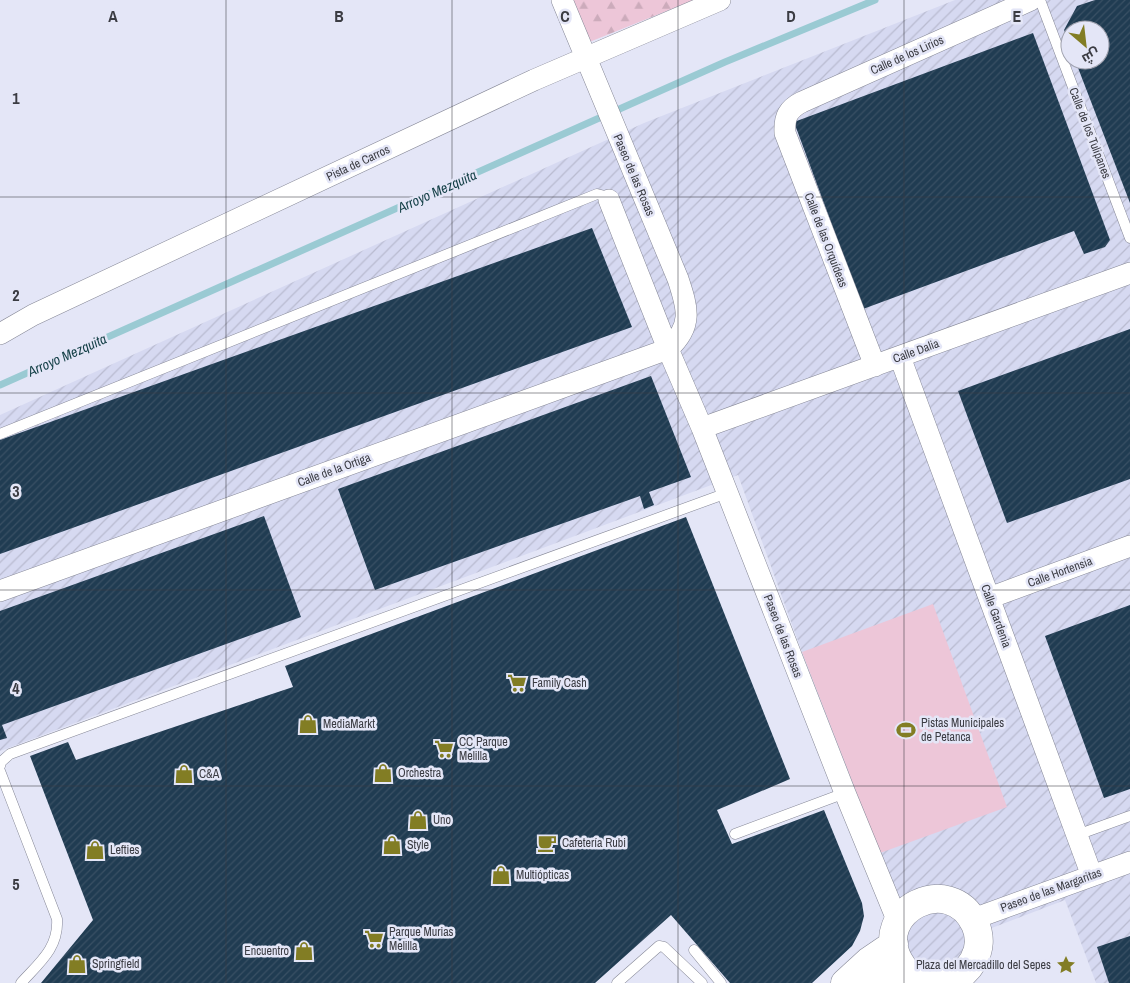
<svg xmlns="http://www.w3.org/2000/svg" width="1130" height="983" viewBox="0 0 1130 983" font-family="'Archivo Narrow',Cairo,sans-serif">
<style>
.industrial{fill:url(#industrial-furrows);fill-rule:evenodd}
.grass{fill:#edc6d8}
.forest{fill:url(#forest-firs)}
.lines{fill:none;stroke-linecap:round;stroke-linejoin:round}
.stream{stroke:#9acad3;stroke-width:7}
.building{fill:url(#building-hatch)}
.lane-casing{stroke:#858796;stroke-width:11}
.street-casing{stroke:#858796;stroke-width:22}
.secondary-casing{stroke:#858796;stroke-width:29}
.lane{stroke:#fff;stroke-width:10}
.street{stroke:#fff;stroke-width:21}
.secondary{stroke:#fff;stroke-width:28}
.grid{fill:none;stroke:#3b3c43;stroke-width:1;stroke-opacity:0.55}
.labels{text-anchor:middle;stroke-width:5;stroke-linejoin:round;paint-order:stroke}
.street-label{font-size:12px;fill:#3b3c43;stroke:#e4e6f7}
.poi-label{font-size:12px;fill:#3b3c43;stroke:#e4e6f7;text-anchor:start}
.water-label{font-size:14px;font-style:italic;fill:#133f46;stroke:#e4e6f7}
.grid-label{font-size:16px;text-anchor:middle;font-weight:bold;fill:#3b3c43;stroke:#e4e6f7;stroke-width:5;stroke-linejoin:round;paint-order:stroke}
</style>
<defs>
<pattern id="industrial-furrows" width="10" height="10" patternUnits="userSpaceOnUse" patternTransform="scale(1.25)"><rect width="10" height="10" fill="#d6d9f1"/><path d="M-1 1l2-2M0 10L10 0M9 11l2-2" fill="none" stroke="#b9bbd0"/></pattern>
<pattern id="forest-firs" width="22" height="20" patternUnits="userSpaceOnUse" patternTransform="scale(1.25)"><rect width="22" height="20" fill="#edc6d8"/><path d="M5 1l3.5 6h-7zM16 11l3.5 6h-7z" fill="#ccabbb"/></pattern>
<pattern id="building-hatch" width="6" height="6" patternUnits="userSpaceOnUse" patternTransform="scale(1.25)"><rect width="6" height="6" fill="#203c52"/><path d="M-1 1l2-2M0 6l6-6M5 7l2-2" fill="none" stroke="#395064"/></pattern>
</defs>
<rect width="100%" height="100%" fill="#e4e6f7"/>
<path class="industrial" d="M955 0H1130V983H1096L1065 900 976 934 966 971 879 983 905 918 802 652 738 475 0 751V415L644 123ZM1070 30H1100V60H1070Z"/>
<path class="grass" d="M933 604 1007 807 880 853 802 652Z"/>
<path class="forest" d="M569 0H694L587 43Z"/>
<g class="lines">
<path class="stream" d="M0 385 725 62 875 0"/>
</g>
<path class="building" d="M1095 0H1130V203L1075 60H1100V30H1070V45L1064 30 1077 6Z
M1033 33 1110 240 1105 247 1084 254 1074 231 863 309 794 122Z
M592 228 632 327 0 554V440Z
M1130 329V479L1007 523 958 391Z
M651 376 691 477 649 492 654 505 644 509 640 496 375 590 338 489Z
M264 516 301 617 2 725 7 738 0 740V611Z
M686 517 790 779 717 810 732 844 824 810 862 903 864 916 860 931 852 946 812 983H730L671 915 595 983H41L93 920 30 756 68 742 76 760 293 687 285 666Z
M1130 605V789L1104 798 1045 636Z
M1130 936V983H1109L1097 947Z"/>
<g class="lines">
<g class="lane-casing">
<path id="lane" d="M1040 0 1130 238
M0 434 597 194 605 196 609 200
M0 766 1 762 10 754 727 493
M0 771 57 919C59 948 39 963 21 983
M735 834 845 793
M1077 835 1130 816
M694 950 721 983
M617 983 659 946 664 947 702 983"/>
</g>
<g class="street-casing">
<path id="street" d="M609 200 668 349 702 428 845 793 898 922
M0 334 33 315 534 80 720 0
M900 357 1092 876
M875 366 785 133C784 117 788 109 802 102L1031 0
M702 428 1130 273
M0 591 668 349C693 326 688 309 678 279L562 0
M989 598 1130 546
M973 919 1130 862"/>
</g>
<g class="secondary-casing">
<path id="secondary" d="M845 983 869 961 894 944
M878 983 892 974 905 970
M929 983C916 981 905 973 899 961 871 911 950 871 975 924 987 950 969 976 944 983"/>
</g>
<use href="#lane" class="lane"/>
<use href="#street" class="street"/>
<use href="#secondary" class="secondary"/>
</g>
<path class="grid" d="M226 0V983M452 0V983M678 0V983M904 0V983M0 197H1130M0 393H1130M0 590H1130M0 786H1130"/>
<defs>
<g id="supermarket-bare" transform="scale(1.5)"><path d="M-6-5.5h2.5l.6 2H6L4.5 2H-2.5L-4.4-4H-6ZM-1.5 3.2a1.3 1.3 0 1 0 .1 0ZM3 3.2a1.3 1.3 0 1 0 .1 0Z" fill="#827d24" stroke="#e4e6f7" stroke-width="2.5" paint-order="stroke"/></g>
<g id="shop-bare" transform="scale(1.5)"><path d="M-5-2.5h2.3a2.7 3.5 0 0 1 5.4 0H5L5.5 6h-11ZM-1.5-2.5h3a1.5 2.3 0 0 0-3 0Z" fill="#827d24" stroke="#e4e6f7" stroke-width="2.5" paint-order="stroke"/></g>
<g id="stadium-bare" transform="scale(1.5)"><path d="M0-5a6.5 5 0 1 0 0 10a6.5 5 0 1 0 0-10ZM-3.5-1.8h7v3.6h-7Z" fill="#827d24" stroke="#e4e6f7" stroke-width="2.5" paint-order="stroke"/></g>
<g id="cafe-bare" transform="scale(1.5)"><path d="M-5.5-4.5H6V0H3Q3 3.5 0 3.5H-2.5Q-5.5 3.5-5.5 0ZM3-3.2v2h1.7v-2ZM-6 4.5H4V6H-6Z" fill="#827d24" stroke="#e4e6f7" stroke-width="2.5" paint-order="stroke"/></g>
<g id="sight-bare" transform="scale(1.5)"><path d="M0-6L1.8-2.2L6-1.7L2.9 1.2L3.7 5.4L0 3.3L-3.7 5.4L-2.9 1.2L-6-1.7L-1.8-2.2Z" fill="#827d24" stroke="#e4e6f7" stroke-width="2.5" paint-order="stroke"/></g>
</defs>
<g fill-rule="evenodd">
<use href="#supermarket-bare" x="517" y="683"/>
<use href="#shop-bare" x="308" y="724"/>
<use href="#stadium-bare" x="906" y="730"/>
<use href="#supermarket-bare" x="444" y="749"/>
<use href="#shop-bare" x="383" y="773"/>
<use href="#shop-bare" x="184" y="774"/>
<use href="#shop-bare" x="418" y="820"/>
<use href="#cafe-bare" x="547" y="843"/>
<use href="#shop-bare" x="392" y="845"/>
<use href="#shop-bare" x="95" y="850"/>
<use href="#shop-bare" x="501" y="875"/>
<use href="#supermarket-bare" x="374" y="939"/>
<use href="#shop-bare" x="304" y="951"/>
<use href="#shop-bare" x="77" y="964"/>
<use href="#sight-bare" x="1066" y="965"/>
</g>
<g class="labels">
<g class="street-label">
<text transform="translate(907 55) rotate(-24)" y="4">Calle de los Lirios</text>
<text transform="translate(1090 133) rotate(69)" y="4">Calle de los Tulipanes</text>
<text transform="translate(358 163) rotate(-25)" y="4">Pista de Carros</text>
<text transform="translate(634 175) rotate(67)" y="4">Paseo de las Rosas</text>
<text transform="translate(826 240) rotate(69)" y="4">Calle de las Orquídeas</text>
<text transform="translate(916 351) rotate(-20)" y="4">Calle Dalia</text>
<text transform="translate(334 470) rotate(-20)" y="4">Calle de la Ortiga</text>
<text transform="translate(1060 572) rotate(-20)" y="4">Calle Hortensia</text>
<text transform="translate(996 616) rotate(70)" y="4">Calle Gardenia</text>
<text transform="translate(783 636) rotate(69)" y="4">Paseo de las Rosas</text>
<text transform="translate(1051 890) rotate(-20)" y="4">Paseo de las Margaritas</text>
</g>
<g class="poi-label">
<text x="532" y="687">Family Cash</text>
<text x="921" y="727">Pistas Municipales<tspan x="921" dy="14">de Petanca</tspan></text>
<text x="323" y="728">MediaMarkt</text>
<text x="459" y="746">CC Parque<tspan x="459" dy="14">Melilla</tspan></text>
<text x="398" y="777">Orchestra</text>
<text x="199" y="778">C&amp;A</text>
<text x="433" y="824">Uno</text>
<text x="562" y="847">Cafetería Rubi</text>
<text x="407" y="849">Style</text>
<text x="110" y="854">Lefties</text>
<text x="516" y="879">Multiópticas</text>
<text x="389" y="936">Parque Murias<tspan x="389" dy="14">Melilla</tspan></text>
<text x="289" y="955" text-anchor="end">Encuentro</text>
<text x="92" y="968">Springfield</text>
<text x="1051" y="969" text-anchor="end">Plaza del Mercadillo del Sepes</text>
</g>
<g class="water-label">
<text transform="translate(437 191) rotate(-24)" y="5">Arroyo Mezquita</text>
<text transform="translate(67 355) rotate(-24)" y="5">Arroyo Mezquita</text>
</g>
</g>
<g class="grid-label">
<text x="113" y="22">A</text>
<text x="339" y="22">B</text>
<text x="565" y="22">C</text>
<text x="791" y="22">D</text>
<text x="1017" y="22">E</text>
<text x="16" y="104">1</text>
<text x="16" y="301">2</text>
<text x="16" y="497">3</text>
<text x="16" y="694">4</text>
<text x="16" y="890">5</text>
</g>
<g transform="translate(1085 45) rotate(152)"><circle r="24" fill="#e4e6f7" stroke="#a0a2af"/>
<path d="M0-4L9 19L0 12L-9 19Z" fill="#827d24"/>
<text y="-8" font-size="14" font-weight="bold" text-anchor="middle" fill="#3b3c43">ش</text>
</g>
</svg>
